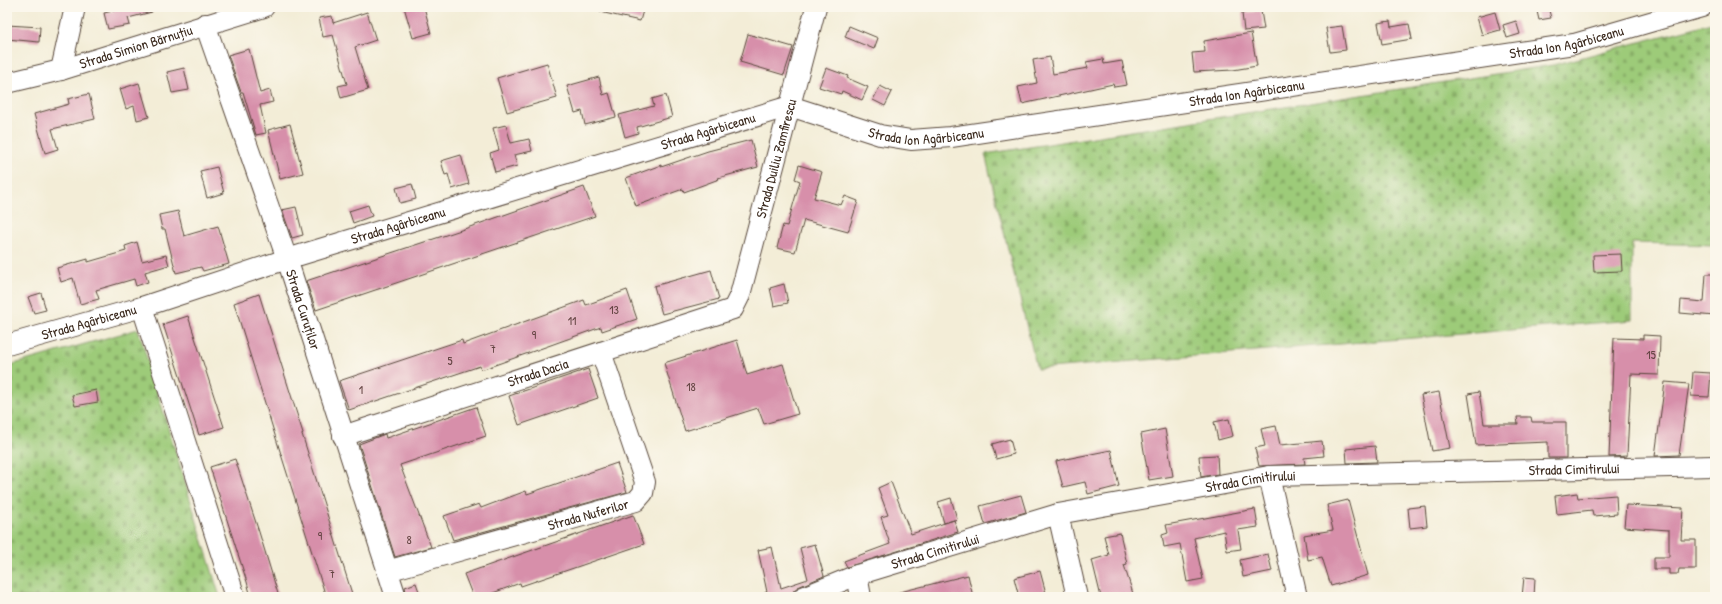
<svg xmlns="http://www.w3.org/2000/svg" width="1722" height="604" viewBox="0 0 1722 604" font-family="'Patrick Hand',sans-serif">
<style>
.cemetery{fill:url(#cemetery-stones);stroke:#6c7a4c}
.building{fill:#d78faa}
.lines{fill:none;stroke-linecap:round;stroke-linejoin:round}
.minor-casing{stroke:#57473a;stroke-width:22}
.minor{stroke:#fff;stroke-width:20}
.labels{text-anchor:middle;stroke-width:3;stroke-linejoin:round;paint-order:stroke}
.number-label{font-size:12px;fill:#624341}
.street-label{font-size:14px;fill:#3b2a1e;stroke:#fbf7ec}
</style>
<defs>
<pattern id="cemetery-stones" width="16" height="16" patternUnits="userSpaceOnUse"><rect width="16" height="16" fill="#9dcb79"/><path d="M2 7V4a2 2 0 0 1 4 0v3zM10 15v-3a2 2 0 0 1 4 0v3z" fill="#88ae68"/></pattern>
</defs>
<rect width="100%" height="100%" fill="#fbf7ec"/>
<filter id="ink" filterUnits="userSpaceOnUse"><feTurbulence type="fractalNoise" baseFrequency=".025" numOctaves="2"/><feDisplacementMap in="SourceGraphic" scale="8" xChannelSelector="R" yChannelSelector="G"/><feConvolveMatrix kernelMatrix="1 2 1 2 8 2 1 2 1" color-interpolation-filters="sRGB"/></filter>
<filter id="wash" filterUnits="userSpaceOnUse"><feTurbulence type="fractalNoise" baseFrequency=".012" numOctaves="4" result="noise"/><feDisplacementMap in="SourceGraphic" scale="16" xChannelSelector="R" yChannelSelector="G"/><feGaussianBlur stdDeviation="0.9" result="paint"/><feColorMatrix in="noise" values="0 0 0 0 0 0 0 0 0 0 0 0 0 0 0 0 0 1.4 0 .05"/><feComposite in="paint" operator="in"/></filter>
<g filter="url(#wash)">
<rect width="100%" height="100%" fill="#f3edd7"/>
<path class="cemetery" d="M1715 22V245L1632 243V320L1037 369 985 154 1553 65Z
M138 329 220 597H7V366Z"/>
<g id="blocks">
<path class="building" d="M113 7H152V12L128 18 130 25 108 29 104 13 114 11Z
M404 7H424L431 33 413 38Z
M600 7H644L640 21 600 12Z
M1536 7H1548L1551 18 1539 20Z
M1261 11 1264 29 1244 31 1242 13Z
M367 12 376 40 355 47 368 90 341 98 338 86 347 84 333 35 323 37 319 18 332 16 333 23Z
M1495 12 1500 30 1482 35 1477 17Z
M1390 21 1391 27 1409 24 1412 39 1382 44 1378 23Z
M1516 21 1520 34 1507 38 1503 25Z
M7 25 40 27 39 42 7 39Z
M849 26 878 38 874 49 845 37Z
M1342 26 1346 50 1330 52 1326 28Z
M1251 33 1257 66 1233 70 1194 72 1192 53 1205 52 1204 41Z
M748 34 793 47 784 75 740 62Z
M249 49 260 93 270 90 273 102 260 105 266 133 256 135 243 92H241L228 55Z
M1050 57 1053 74 1088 68 1086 62 1103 59 1104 64 1122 61 1127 85 1114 87 1113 84 1022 104 1018 87 1037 83 1033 60Z
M547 63 557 98 507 112 497 78Z
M184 68 189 90 172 93 167 72Z
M826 68 848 76 847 78 868 87 862 100 842 91 841 94 819 87Z
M599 77 603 95 609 93 616 117 585 125 582 111 575 113 567 86Z
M139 83 149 117 137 120 134 106 126 109 120 89Z
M880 86 892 92 885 106 873 100Z
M89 94 95 119 52 129 58 149 45 153 34 114 69 104 68 99Z
M666 95 672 117 637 127 638 133 625 137 619 115 654 106 652 99Z
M290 124 303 173 280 179 268 130Z
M506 125 511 143 529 139 532 151 514 155 517 166 495 172 490 153 499 150 493 128Z
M751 140 758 167 718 178 719 179 684 192 683 189 636 206 626 178 661 165V167L708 151Z
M461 155 469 184 452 189 448 174 445 175 441 161Z
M799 165 822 172 814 198 841 205 845 196 858 201 848 232 804 220 795 252 777 248 783 225 787 226 800 181 795 179Z
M217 167 224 193 207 198 200 171Z
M412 184 416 199 400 203 396 188Z
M584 187 595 216 316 310 306 281 464 229Z
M368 205 372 216 353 223 349 211Z
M296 207 303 235 292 238 282 210Z
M178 211 184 236 218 226 229 264 203 271 201 267 176 273 165 229H162L159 215Z
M137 242 142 261 166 255 169 265 145 272 148 282 136 286 134 279 96 290 99 299 80 304 73 278 61 282 57 268 88 259V262L126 251 125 246Z
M1621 254 1622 271 1594 272 1593 255Z
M711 270 719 299 662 314 654 286Z
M1706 274H1715V316L1680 313 1681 300 1704 302Z
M784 284 788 303 774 306 770 288Z
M627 290 637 319 602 331 601 327 481 370 480 366 349 410 339 381 462 340 463 344 584 300 586 305Z
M41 293 46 310 34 313 28 297Z
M259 294 296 411 303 433 302 434 353 597H326L274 432 234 303Z
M188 316 224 427 199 435 163 324Z
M1643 335 1660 336 1659 375 1631 374 1627 456 1609 457 1614 338 1643 339Z
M737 340 747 375 783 364 798 414 764 424 758 408 685 431 664 363Z
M588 369 598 398 519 425 509 396Z
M1693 372 1711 373 1709 397 1691 396Z
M1665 382 1689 384 1679 455 1655 456Z
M96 390 98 402 75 406 72 395Z
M1439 392 1450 448 1432 451 1421 395Z
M1479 392 1484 424H1518L1517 417H1531L1532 422H1566V458H1548V442L1476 445 1468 394Z
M476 407 486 436 400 465 431 547 395 557 359 444 385 434 386 438Z
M1229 419 1233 436 1218 440 1214 422Z
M1276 426 1280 445 1322 441 1324 456 1304 458 1305 464 1259 466 1255 448 1265 446 1261 429Z
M1165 429 1173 476 1149 480 1141 434Z
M1010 439 1014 454 996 459 992 444Z
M1375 446 1377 462 1347 463 1346 449Z
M1111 450 1119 486 1088 494 1085 482 1063 487 1056 461Z
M1217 455 1218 474 1201 477 1199 456Z
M235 459 259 532 279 597H251L247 582 210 467Z
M617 463 627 492 453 540 444 516 479 504 481 508 526 491 527 494Z
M891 482 911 534 954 520 958 532 847 567 844 561 890 544 881 517 888 515 878 488Z
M1577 493 1578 498 1616 495 1617 514 1593 516 1592 510 1557 514 1555 496Z
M1021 495 1026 512 985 524 980 506Z
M951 498 957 519 944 523 938 502Z
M1348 500 1368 575 1331 586 1322 557 1308 560 1304 535 1333 530 1327 505Z
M1626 505 1683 508 1681 540H1696V569H1679L1678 574H1669V569H1654V557H1669V530L1624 527Z
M1425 506 1427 526 1410 528 1408 508Z
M1255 509 1258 527 1238 530 1241 549 1227 551 1224 531 1194 538 1203 579 1187 582 1180 544 1164 547 1162 535 1168 533 1166 525Z
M633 515 644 544 521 586 520 583 482 597H473L464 574Z
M1120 533 1127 564 1124 565 1134 597H1101L1092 560 1109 555 1104 536Z
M815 544 824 576 798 587 794 590 792 597H761L760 595 767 592 758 550 772 547 781 588 808 579 800 548Z
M1268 554 1272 571 1243 577 1240 560Z
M1040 571 1047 597H1019L1014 578Z
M968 575 973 597H896V593Z
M1524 577 1535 578 1534 597H1522Z
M416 583 421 597H407L405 587Z"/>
</g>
</g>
<g filter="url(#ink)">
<use href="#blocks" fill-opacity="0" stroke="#57473a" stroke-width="1"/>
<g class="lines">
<g class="minor-casing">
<g id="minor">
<path id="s1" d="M205 24 287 259 396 597"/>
<path d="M61 70 75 7"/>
<path id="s2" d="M7 83 61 70 264 7"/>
<path id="s3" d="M790 106 880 135 911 140 951 137 1574 44 1702 7"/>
<path d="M142 307 235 597"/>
<path id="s4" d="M7 345 142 307 287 259 790 106"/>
<path id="s5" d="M343 436 733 309 740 295 816 7"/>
<path d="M1269 476 1297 597"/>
<path d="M1058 514 1077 597"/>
<path id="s6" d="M387 571 636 501 643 493 645 482 601 352"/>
<path d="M857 575 861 597"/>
<path id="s7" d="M803 597 857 575 1058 514 1269 476 1715 466"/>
</g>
</g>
<use href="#minor" class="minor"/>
</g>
</g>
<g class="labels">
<g class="number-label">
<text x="614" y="314">13</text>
<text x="572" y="325">11</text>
<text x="534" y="339">9</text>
<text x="493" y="353">7</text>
<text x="1651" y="359">15</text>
<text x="450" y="365">5</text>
<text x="691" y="391">18</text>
<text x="361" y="394">1</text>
<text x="320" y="540">9</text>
<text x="409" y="544">8</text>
<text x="332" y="578">7</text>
</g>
<g class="street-label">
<text dy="5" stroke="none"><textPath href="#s3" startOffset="789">Strada Ion Agârbiceanu</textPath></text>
<text dy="5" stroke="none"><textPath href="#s2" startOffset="134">Strada Simion Bărnuțiu</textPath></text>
<text dy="5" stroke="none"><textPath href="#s3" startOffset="465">Strada Ion Agârbiceanu</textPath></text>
<text dy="5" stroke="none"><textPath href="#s3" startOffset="141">Strada Ion Agârbiceanu</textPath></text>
<text dy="5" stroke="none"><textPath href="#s4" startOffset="733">Strada Agârbiceanu</textPath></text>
<text dy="5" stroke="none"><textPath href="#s5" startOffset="567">Strada Duiliu Zamfirescu</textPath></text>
<text dy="5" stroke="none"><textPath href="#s4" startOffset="409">Strada Agârbiceanu</textPath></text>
<text dy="5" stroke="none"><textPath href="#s1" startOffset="302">Strada Curuților</textPath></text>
<text dy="5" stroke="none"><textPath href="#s4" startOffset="85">Strada Agârbiceanu</textPath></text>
<text dy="5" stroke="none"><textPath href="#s5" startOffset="205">Strada Dacia</textPath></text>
<text dy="5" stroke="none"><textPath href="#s7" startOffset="788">Strada Cimitirului</textPath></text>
<text dy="5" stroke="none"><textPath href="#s7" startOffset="464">Strada Cimitirului</textPath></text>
<text dy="5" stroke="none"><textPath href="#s6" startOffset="209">Strada Nuferilor</textPath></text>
<text dy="5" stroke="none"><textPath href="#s7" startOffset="140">Strada Cimitirului</textPath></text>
</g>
</g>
<rect width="1722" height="604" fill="none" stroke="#fbf7ec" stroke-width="24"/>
</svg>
